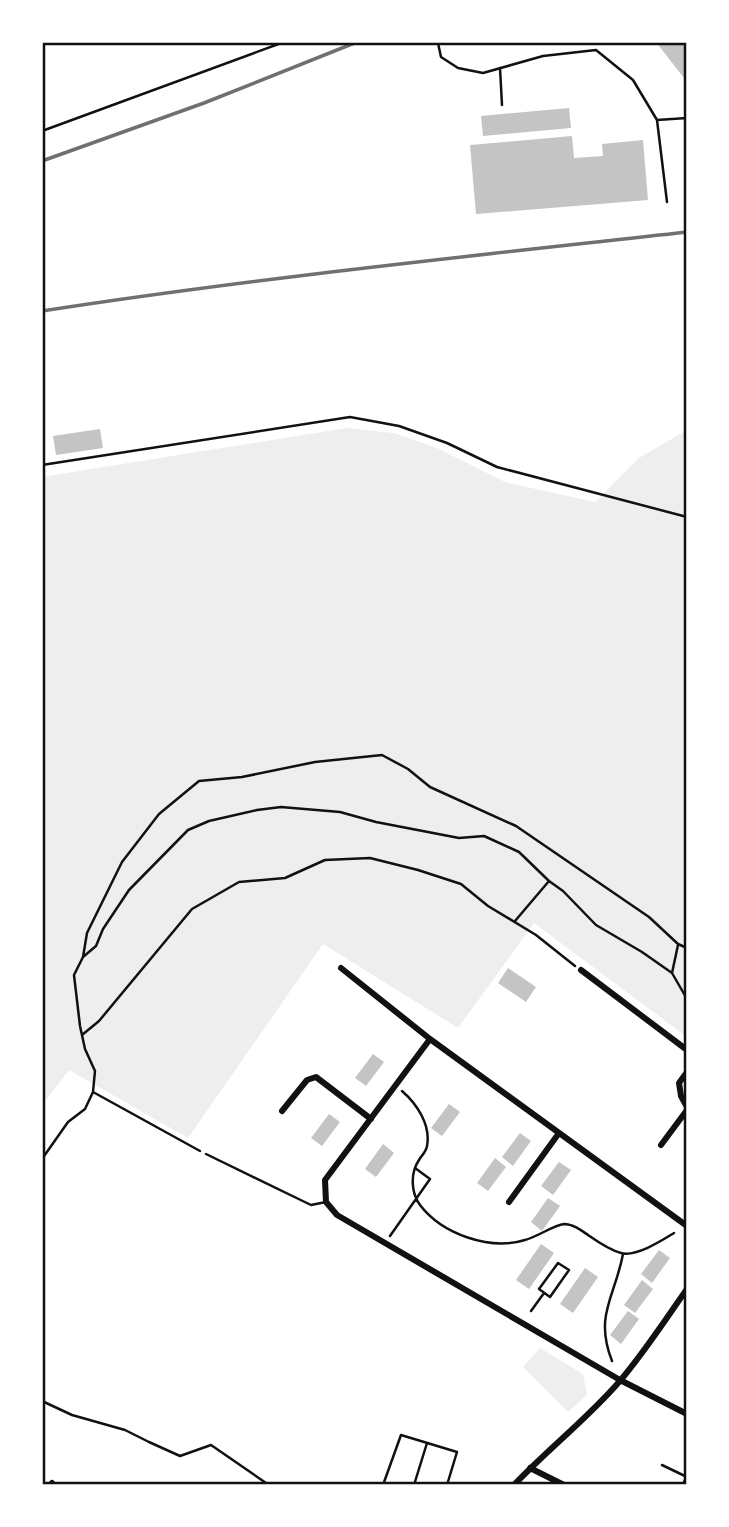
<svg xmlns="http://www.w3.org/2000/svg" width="729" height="1527" viewBox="0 0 729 1527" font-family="'Exo 2',sans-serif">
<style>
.green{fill:#eee}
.building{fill:#c4c4c4}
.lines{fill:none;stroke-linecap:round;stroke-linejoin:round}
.path{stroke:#111;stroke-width:2.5}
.service{stroke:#111;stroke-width:2.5}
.minor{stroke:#111;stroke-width:6}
.rail{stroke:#707070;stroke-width:3.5}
.neatline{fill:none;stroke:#111;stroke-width:2.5}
</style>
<rect width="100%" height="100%" fill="#fff"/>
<path class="green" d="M347 428 394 433 437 448 505 482 595 502 639 458 687 430V1037L534 923 458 1028 323 944 188 1138 69 1070 42 1105V477Z
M540 1348 583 1374 587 1395 568 1412 523 1367Z"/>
<path class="building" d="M656 42H687V82Z
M569 108 571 128 483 136 481 116Z
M572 136 574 158 603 156 602 144 643 140 648 200 476 214 470 145Z
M100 429 103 448 56 455 53 436Z
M508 968 536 987 526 1002 498 983Z
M373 1054 384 1062 366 1086 355 1078Z
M449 1104 460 1112 442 1136 431 1128Z
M329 1114 340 1122 322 1146 311 1138Z
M520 1133 531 1141 513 1166 502 1157Z
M383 1144 394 1153 376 1177 365 1169Z
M495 1158 506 1167 488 1191 477 1183Z
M559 1162 571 1170 553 1195 541 1186Z
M548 1198 560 1206 542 1231 531 1222Z
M541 1244 554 1253 529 1289 516 1280Z
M659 1250 670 1258 652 1283 641 1274Z
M585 1268 598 1277 573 1313 560 1304Z
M642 1280 653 1289 635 1313 624 1305Z
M628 1311 639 1319 621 1344 610 1335Z"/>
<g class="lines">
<path class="path" d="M515 921 549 881
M83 957 87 933 122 862 159 814 199 781 242 777 315 762 382 755 408 769 430 787 516 826 649 917 678 944 687 948
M672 973 678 945
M82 1035 99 1021 192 909 239 882 285 878 325 860 370 858 418 870 461 884 488 906 536 935 575 966
M402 1091C417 1104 431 1125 427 1146 426 1152 422 1155 419 1160 410 1173 411 1193 420 1205 442 1234 490 1251 525 1240 537 1237 554 1225 564 1224 573 1224 581 1230 588 1235 598 1242 609 1250 621 1253 636 1257 661 1241 674 1233
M93 1092 200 1151
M42 1159 68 1122 85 1109 93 1092 95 1071 85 1049 80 1026 74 975 83 957 96 946 103 929 129 890 188 830 209 821 257 810 281 807 340 812 376 822 459 838 484 836 519 852 549 881 563 891 596 925 642 952 672 973 687 999
M390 1236 430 1179 415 1168
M558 1263 569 1270 550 1297 539 1289Z
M531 1311 544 1293
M612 1361C594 1315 615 1297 623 1254
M42 1401 72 1415 125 1430 149 1442 180 1456 211 1445 269 1485"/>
<path class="service" d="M439 42 438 43 441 57 458 68 483 73 543 56 596 50 633 80 657 120 687 118
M500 68 502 105
M657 120 667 202
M42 131 284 42
M42 465 350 417 399 426 447 443 497 467 687 517
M206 1154 311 1205 326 1202
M662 1465 687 1477
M383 1485 401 1435 457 1452 447 1485
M414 1485 427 1443
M683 1485 686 1477"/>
<path class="minor" d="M341 968 430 1039 687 1226
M581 970 687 1050
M430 1039 325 1180 326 1202 337 1215 620 1380 687 1414
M687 1072 679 1083 681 1096 687 1107
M282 1111 307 1080 316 1077 371 1119
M661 1145 687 1110
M509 1202 559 1133
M530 1468 564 1485
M50 1485 52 1483
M514 1485C548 1449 587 1419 619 1382 644 1353 665 1320 687 1289"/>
<path class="rail" d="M42 161 204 103 357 42
M42 311C256 278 472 256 687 232"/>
</g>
<rect width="729" height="1527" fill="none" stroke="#ffffff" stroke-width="88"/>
<rect x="44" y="44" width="641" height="1439" class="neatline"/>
</svg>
